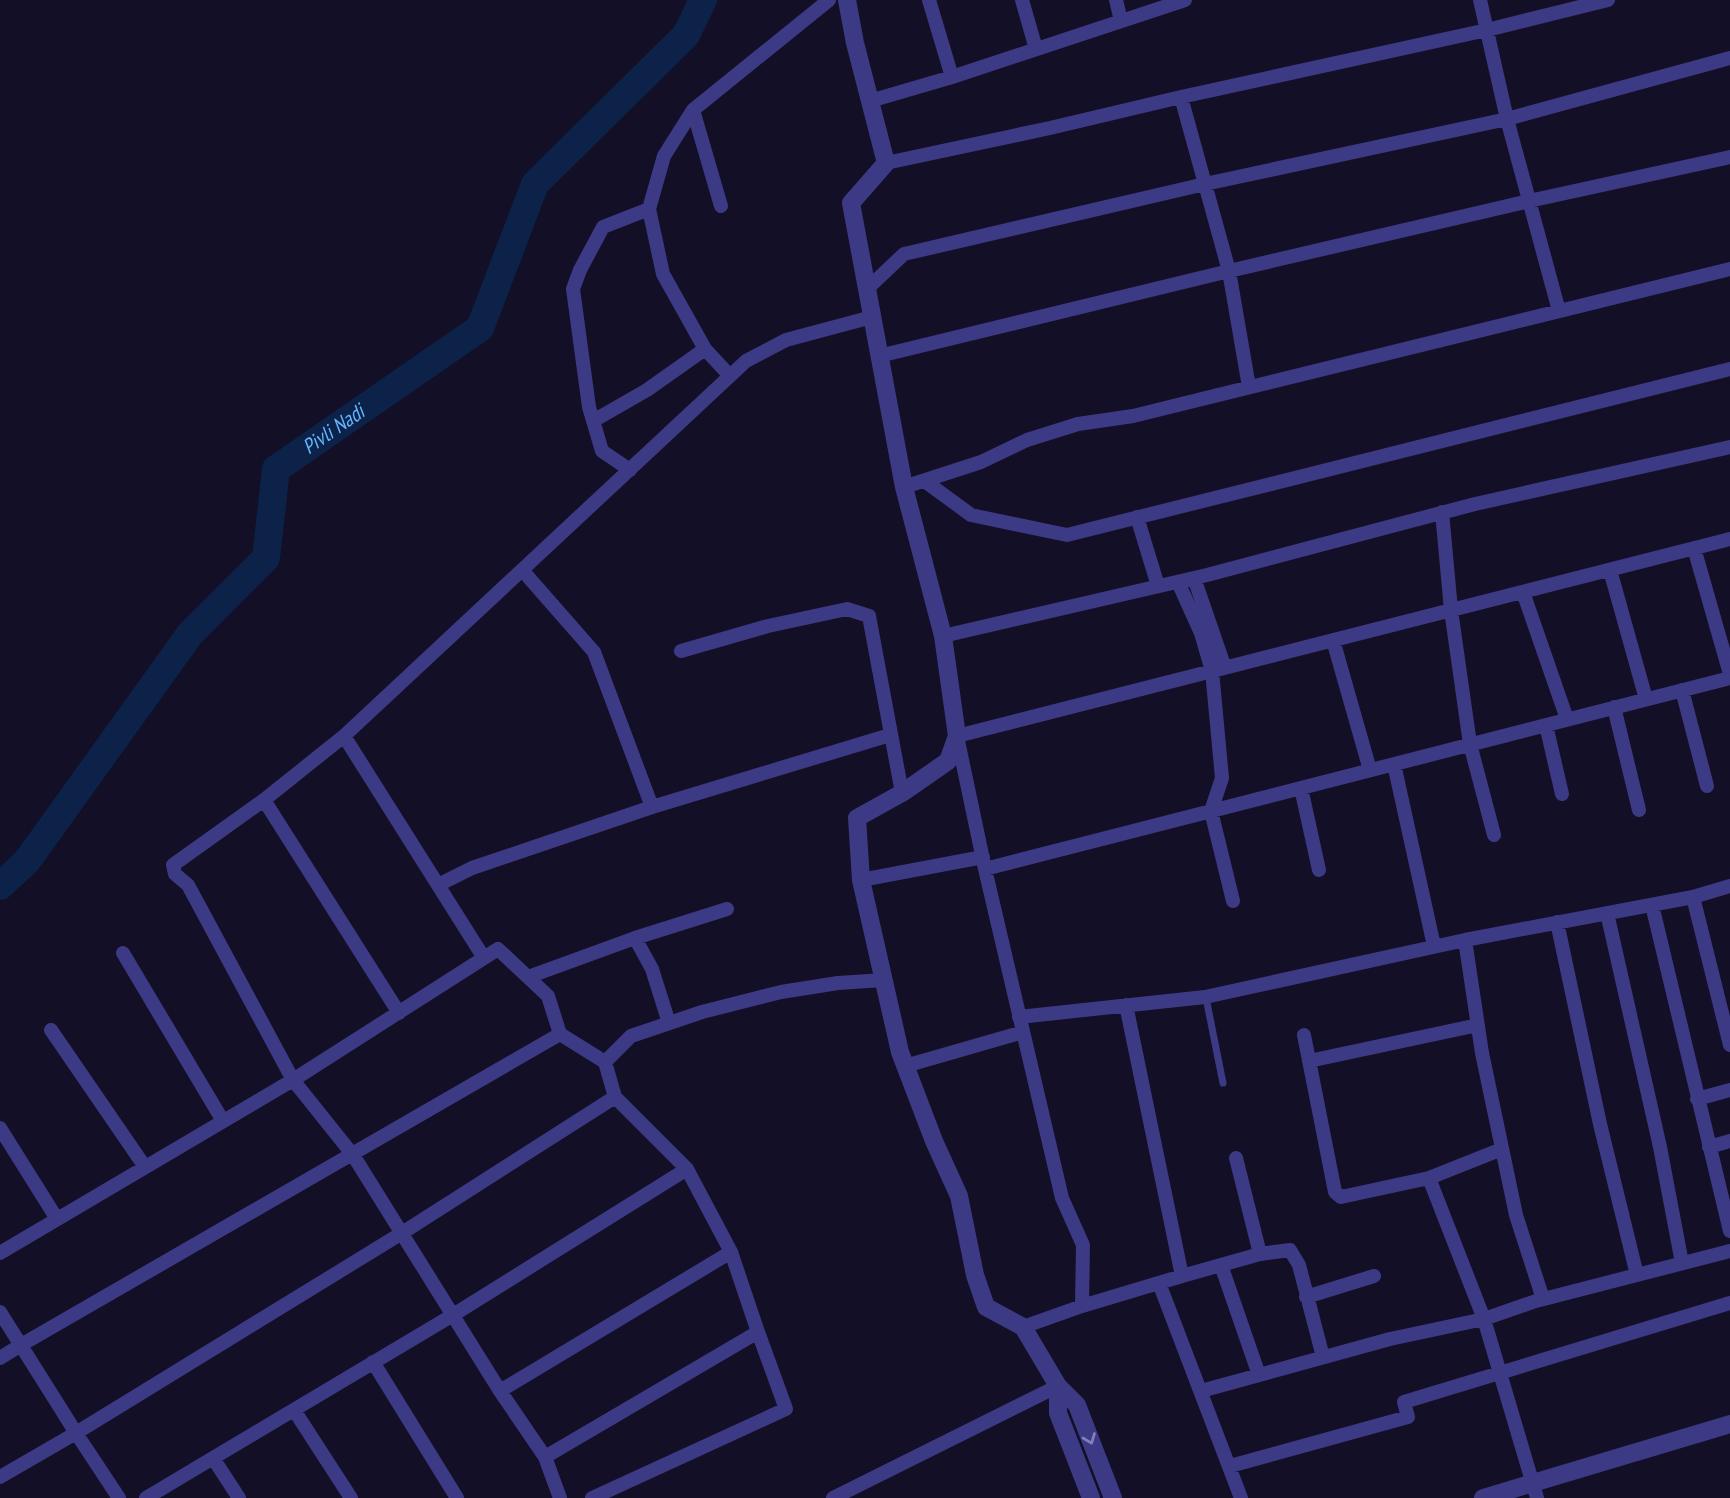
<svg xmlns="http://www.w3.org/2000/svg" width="1730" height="1498" viewBox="0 0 1730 1498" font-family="'PT Sans Narrow',sans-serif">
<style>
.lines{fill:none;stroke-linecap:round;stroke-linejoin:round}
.river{stroke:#0c2248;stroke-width:28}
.service{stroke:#3d3a85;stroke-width:7}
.minor{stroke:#3d3a85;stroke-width:14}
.tertiary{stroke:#3d3a85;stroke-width:18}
.oneway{stroke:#837fbc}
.labels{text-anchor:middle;stroke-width:7;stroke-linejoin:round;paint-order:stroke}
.water-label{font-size:21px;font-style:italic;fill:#62b6ff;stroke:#130f26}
</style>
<rect width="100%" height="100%" fill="#130f26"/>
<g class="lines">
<path class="river" id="s1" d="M0 886 27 861 190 634 266 558 276 469 480 328 535 184 686 35 703 0"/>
<path class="service" d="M1206 998 1223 1083"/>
<path class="minor" d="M929 0 952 77
M1022 0 1036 49
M1116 0 1121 21
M1480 0 1507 119 1559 311
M1608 0 1487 30 1181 97 1229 271 1529 201 1730 157
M870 101 952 77 1185 0
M693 110 664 156 649 209 663 274 705 349 730 376
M886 163 1050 128 1181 97
M721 206 693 110 829 0
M867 289 904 254 1205 184 1507 119 1730 58
M879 356 1229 271 1249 387
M593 421 647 390 705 349
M630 470 602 451 589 407 573 289 580 270 603 227 649 209
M926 482 971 515 1067 535 1730 369
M904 487 981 462 1027 440 1078 424 1133 416 1730 269
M1442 512 1451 610 1470 744 1494 835
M1137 517 1158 586
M1694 548 1730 674
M1610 570 1646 699
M523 571 594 652 652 807
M1194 578 1225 668
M1178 582 1201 633 1212 671 1222 778 1211 811 1233 901
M1523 592 1567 719
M943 636 1207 575 1475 504 1730 447
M1333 640 1370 770
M681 651 768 626 847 609 869 616 902 793
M1682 690 1707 786
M1614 707 1639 810
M1546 725 1562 794
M344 736 484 958
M1394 764 1434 946
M1301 788 1319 870
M264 800 399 1013
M985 869 1730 678
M861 880 983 857
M438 885 472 868 652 807 890 735
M1693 897 1730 1045
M1652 905 1730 1231
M1607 913 1660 1147 1682 1263
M1557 922 1600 1124 1637 1275
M635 938 652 969 669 1023
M1465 940 1482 1053 1516 1215 1543 1299
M123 953 223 1121
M528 977 635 938 727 909
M1019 1017 1205 997 1465 940 1693 897 1730 886
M51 1030 145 1167
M1304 1035 1335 1192 1341 1197 1429 1178
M1309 1061 1478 1025
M605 1062 631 1036 702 1012 781 992 838 983 884 980
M905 1066 1023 1032
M1697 1099 1730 1090
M0 1128 57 1219
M1709 1147 1730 1141
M0 1253 293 1080 188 885 175 874 173 865 264 800 344 736 746 361 786 340 872 317
M1260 1254 1290 1250 1299 1265 1323 1357
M1221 1265 1259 1375
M1182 1276 1260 1254 1236 1158
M1159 1283 1241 1498
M1306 1297 1374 1276
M1082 1306 1182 1276 1126 1005
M0 1312 76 1433 0 1477
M1023 1327 1082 1306 1083 1245 1062 1198 985 869 957 736 1730 539
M0 1358 21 1345 560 1034 548 996 498 949 293 1080 353 1155 500 1391 545 1457 560 1498
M373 1362 457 1498
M500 1391 731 1252 687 1169
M1201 1391 1390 1339 1484 1319 1429 1178 1502 1149
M294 1410 351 1498
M545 1457 758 1332 731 1252
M213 1458 239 1498
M1230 1466 1408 1417 1404 1402 1730 1303
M119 1498 76 1433 402 1233 615 1097 605 1062 560 1034
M146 1498 453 1315 687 1169 615 1097
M592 1498 786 1409 758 1332
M833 1498 1058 1386
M1537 1498 1484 1319 1536 1301 1730 1251"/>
<path class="tertiary" d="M847 0 855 43 886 163 851 203 904 487 943 636 957 736 948 761 902 793 857 818 861 880 900 1052 934 1141 959 1196 975 1275 986 1307 1023 1327 1058 1386 1077 1405 1113 1498
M1058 1386V1413L1091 1498
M1483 1498 1730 1424"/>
</g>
<defs><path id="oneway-chevron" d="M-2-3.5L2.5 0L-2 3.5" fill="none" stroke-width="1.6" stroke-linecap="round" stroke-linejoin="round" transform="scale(1.75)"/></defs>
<use class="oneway" href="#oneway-chevron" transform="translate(1090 1439) rotate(69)"/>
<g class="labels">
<g class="water-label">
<text dy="7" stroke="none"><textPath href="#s1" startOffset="583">Pivli Nadi</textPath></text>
</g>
</g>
</svg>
